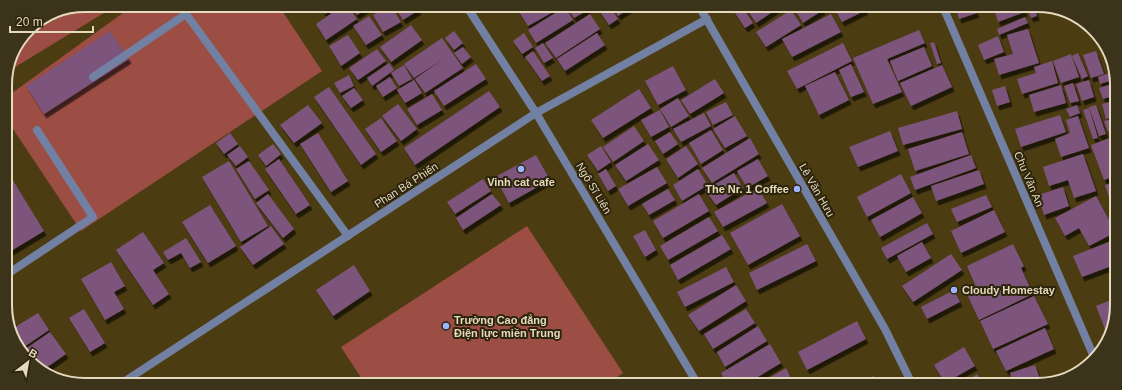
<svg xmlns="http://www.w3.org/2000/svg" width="1122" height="390" viewBox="0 0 1122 390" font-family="Helvetica,sans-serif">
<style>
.green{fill:#9c4d44}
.building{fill:#7d547b;filter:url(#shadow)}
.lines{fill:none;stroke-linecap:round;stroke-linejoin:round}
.lane{stroke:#7280a3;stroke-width:8}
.street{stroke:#7280a3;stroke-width:8}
.poi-dot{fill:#9ab5fd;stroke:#2d240d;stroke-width:1.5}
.labels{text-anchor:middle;stroke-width:4;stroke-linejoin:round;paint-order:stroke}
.street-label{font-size:11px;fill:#e5dabe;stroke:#2d240d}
.poi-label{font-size:11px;font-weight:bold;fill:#e5dabe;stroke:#2d240d;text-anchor:start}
.rim{fill:none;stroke:#e5dabe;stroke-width:2}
</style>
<defs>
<filter id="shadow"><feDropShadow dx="2.5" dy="4.5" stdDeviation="0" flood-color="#0009"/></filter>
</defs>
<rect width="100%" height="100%" fill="#4c3c11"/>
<path class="green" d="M85 5H117L7 72 13 50 32 25 55 11Z
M134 5 279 6 322 71 81 231 5 117V98Z
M527 226 623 373 608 383 364 382 341 347Z"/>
<path class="building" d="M319 6H337L325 14Z
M342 6H348L357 19 326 40 316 24Z
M350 6H370L357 15Z
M387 6H391L401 22 383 32 373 15Z
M394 6H417L419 10 403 20Z
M516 7H562L528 26Z
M565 7 573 20 536 43 528 30Z
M567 7H586L588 10 574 18Z
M597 7H610L618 19 609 25Z
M613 7H632L618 16Z
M736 8H743L753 23 745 28 733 10Z
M746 8H778L756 23Z
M794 8H822L823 10 803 23Z
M834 8H865L866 10 842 22Z
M956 9H975L977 13 959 19Z
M994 9H1024L1025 12 998 22Z
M1027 9H1035L1037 16 1031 18Z
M791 10 801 25 766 47 756 32Z
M590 14 600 29 556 58 545 43Z
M831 14 841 32 792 57 782 39Z
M369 16 382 35 366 45 353 26Z
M1025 17 1028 23 999 35 997 29Z
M411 25 422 40 391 62 380 47Z
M1028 29 1039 63 999 75 994 59 1013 54 1007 35Z
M919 30 925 43 887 59 902 92 873 104 853 58Z
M110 31 129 59 44 114 26 86Z
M454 31 463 43 454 50 445 38Z
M524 33 533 47 522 54 513 41Z
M597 33 605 45 565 71 557 59Z
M348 35 360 53 341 66 329 46Z
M998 36 1004 52 984 60 978 45Z
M442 38 463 68 425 93 415 79 443 59 414 78 404 64Z
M934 42 941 63 937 64 930 43Z
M543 43 553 58 544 63 535 48Z
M843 43 852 61 797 89 787 71Z
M1103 46 1114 69 1109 70 1102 47Z
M463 47 471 57 462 64 454 53Z
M924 47 932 66 898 81 890 61Z
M377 49 386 61 358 80 349 68Z
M533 51 550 76 542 81 525 57Z
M1096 51 1104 74 1091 78 1083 55Z
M1078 53 1088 76 1082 79 1072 56Z
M1071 54 1079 77 1061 83 1053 61Z
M1052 61 1058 83 1022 94 1017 79 1036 73 1034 67Z
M389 63 394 70 372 86 367 78Z
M476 64 486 79 444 106 434 91Z
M851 64 864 92 851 97 839 70Z
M404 65 412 79 399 86 391 73Z
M942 65 952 87 911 106 900 83Z
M673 66 686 90 658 105 645 81Z
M1115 71 1116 79 1100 84 1098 77Z
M835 72 849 100 819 115 805 86Z
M349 75 354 86 340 93 334 83Z
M390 77 397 88 383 97 376 86Z
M715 79 724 93 690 114 681 100Z
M414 80 422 93 405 103 397 90Z
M1089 80 1094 97 1082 101 1076 84Z
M1073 83 1079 101 1070 103 1064 86Z
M1115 83 1116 95 1103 99 1099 88Z
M1061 85 1066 103 1034 112 1029 95Z
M1005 86 1010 102 997 106 992 90Z
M329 87 376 154 361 165 314 97Z
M354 88 363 100 351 108 342 96Z
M639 89 651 108 603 138 591 120Z
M489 91 500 107 415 165 404 148Z
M432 94 442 110 417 125 407 109Z
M678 98 689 116 671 127 660 109Z
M1116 100V116L1106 119 1102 104Z
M726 102 733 115 713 125 706 112Z
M398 104 417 129 401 141 382 116Z
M308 105 322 123 294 143 280 125Z
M1077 105 1080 113 1070 117 1066 109Z
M1096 105 1106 134 1099 136 1089 107Z
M1089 108 1098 138 1093 139 1083 110Z
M660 110 669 127 651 137 641 120Z
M957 111 962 129 903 145 898 128Z
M704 113 711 126 681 142 673 129Z
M1060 115 1066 132 1021 147 1015 129Z
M735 116 747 136 725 148 713 129Z
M1078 116 1089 148 1061 157 1055 139 1070 133 1066 120Z
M381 118 397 141 381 152 365 129Z
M1116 118V130L1108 132 1104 121Z
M634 126 644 141 613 162 603 147Z
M711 130 723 150 701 164 689 143Z
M890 131 898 151 858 167 849 147Z
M670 132 678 144 663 154 655 141Z
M962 132 969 154 915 171 908 149Z
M230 133 238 144 224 154 216 143Z
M318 133 348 181 331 192 300 144Z
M1115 136V176L1104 180 1091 145Z
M750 138 759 154 712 183 702 168Z
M273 144 281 154 266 166 258 155Z
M648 144 659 160 626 181 615 165Z
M240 146 248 157 236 166 227 155Z
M601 146 611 162 598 171 587 155Z
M686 146 698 164 678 178 666 159Z
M1083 154 1096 191 1074 198 1068 180 1049 186 1043 167Z
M536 155 550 180 509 203 495 177Z
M971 155 976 168 915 190 910 177Z
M279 159 310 205 296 214 265 169Z
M758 159 768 176 747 188 737 171Z
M229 161 268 226 241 242 202 177Z
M249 161 269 190 255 199 236 169Z
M657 167 667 183 628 206 618 189Z
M6 169 44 231 6 254Z
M606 169 616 186 608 191 598 174Z
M698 169 708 185 682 201 673 185Z
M979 170 984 184 936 201 931 186Z
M734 173 743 188 716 205 705 190Z
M901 174 911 193 867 217 857 197Z
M483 179 491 191 455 214 447 202Z
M1115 182 1114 213 1105 185Z
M1063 187 1069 206 1044 215 1038 195Z
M758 188 767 203 723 227 714 212Z
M668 189 675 200 649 215 642 204Z
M268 194 294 229 283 238 256 203Z
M492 194 501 205 463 230 456 218Z
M699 194 709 211 663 238 653 221Z
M986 195 992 207 957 222 951 209Z
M1096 196 1114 229V233L1089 246 1079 228 1065 236 1055 218Z
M913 197 922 213 880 237 871 220Z
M782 204 800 236 748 265 730 233Z
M210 205 236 246 208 263 182 222Z
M994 210 1005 232 961 253 951 231Z
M709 217 718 231 668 260 660 246Z
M927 223 933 234 887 259 881 248Z
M271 226 284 244 253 265 240 247Z
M645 230 656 250 645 257 633 236Z
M143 232 164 263 153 270 169 294 153 305 116 250Z
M722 235 731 249 678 280 670 265Z
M186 238 201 262 190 268 181 253 168 260 163 252Z
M1114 240V265L1082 277 1073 256Z
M922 242 931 258 906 272 897 256Z
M807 244 816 261 757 290 749 273Z
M1013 244 1024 266 1021 268 1033 294 979 320 967 294 977 289 967 266Z
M951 254 962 270 913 302 902 286Z
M111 262 125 286 114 292 124 309 105 320 81 279Z
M354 265 370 291 333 316 316 290Z
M726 267 734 282 685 307 677 292Z
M736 285 746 301 699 331 688 315Z
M954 290 960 302 927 319 921 307Z
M1034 296 1048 324 993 349 980 321Z
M1113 299V330L1108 337 1096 306Z
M84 309 105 343 90 352 69 318Z
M746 309 755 323 713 349 704 334Z
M6 310 15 322 9 326 7 320Z
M38 313 49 330 24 347 12 329Z
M857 321 866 339 807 370 798 352Z
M758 326 767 341 725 367 717 352Z
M1045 328 1054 349 1006 371 996 351Z
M50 332 66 354 43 370 34 364 24 350Z
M770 344 781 363 746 384H727L721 373Z
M964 347 975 366 945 383 934 365Z
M1035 365 1042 385H1014L1010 373Z
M786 368 793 382 790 384H759Z
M977 374 984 385H961Z
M873 376 877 384H855Z"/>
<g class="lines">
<path class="lane" d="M93 77 186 14 348 236
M6 275 93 217 37 130"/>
<path class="street" d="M467 7 536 113 697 383
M700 8 885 329 912 384
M944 9 1094 357
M125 381 536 113 707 19"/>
</g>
<g class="poi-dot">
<circle cx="521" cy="169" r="4"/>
<circle cx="797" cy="189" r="4"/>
<circle cx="954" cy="290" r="4"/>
<circle cx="446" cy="326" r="4"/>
</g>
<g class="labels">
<g class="street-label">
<text transform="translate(1029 179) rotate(67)" y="4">Chu Văn An</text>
<text transform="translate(406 185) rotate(-33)" y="4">Phan Bá Phiến</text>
<text transform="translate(594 188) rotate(59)" y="4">Ngô Sĩ Liên</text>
<text transform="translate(817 190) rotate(60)" y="4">Lê Văn Hưu</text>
</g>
<g class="poi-label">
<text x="521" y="186" text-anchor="middle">Vinh cat cafe</text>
<text x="789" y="193" text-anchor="end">The Nr. 1 Coffee</text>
<text x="962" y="294">Cloudy Homestay</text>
<text x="454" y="324">Trường Cao đẳng<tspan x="454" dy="13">Điện lực miền Trung</tspan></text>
</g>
</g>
<path d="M0 0H1122V390H0ZM85 12H1037A73 73 0 0 1 1110 85V305A73 73 0 0 1 1037 378H85A73 73 0 0 1 12 305V85A73 73 0 0 1 85 12Z" fill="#3c331b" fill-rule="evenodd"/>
<path class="rim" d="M85 12H1037A73 73 0 0 1 1110 85V305A73 73 0 0 1 1037 378H85A73 73 0 0 1 12 305V85A73 73 0 0 1 85 12Z"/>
<g transform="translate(28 362) rotate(31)" stroke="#2d240d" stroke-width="3" paint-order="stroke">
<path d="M0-3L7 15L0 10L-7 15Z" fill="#e5dabe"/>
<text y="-6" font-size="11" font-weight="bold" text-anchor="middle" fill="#e5dabe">B</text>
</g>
<path d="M10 26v6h83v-6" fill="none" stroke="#e5dabe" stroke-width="2"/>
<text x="16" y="26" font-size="12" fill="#e5dabe" stroke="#2d240d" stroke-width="3" paint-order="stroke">20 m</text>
</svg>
